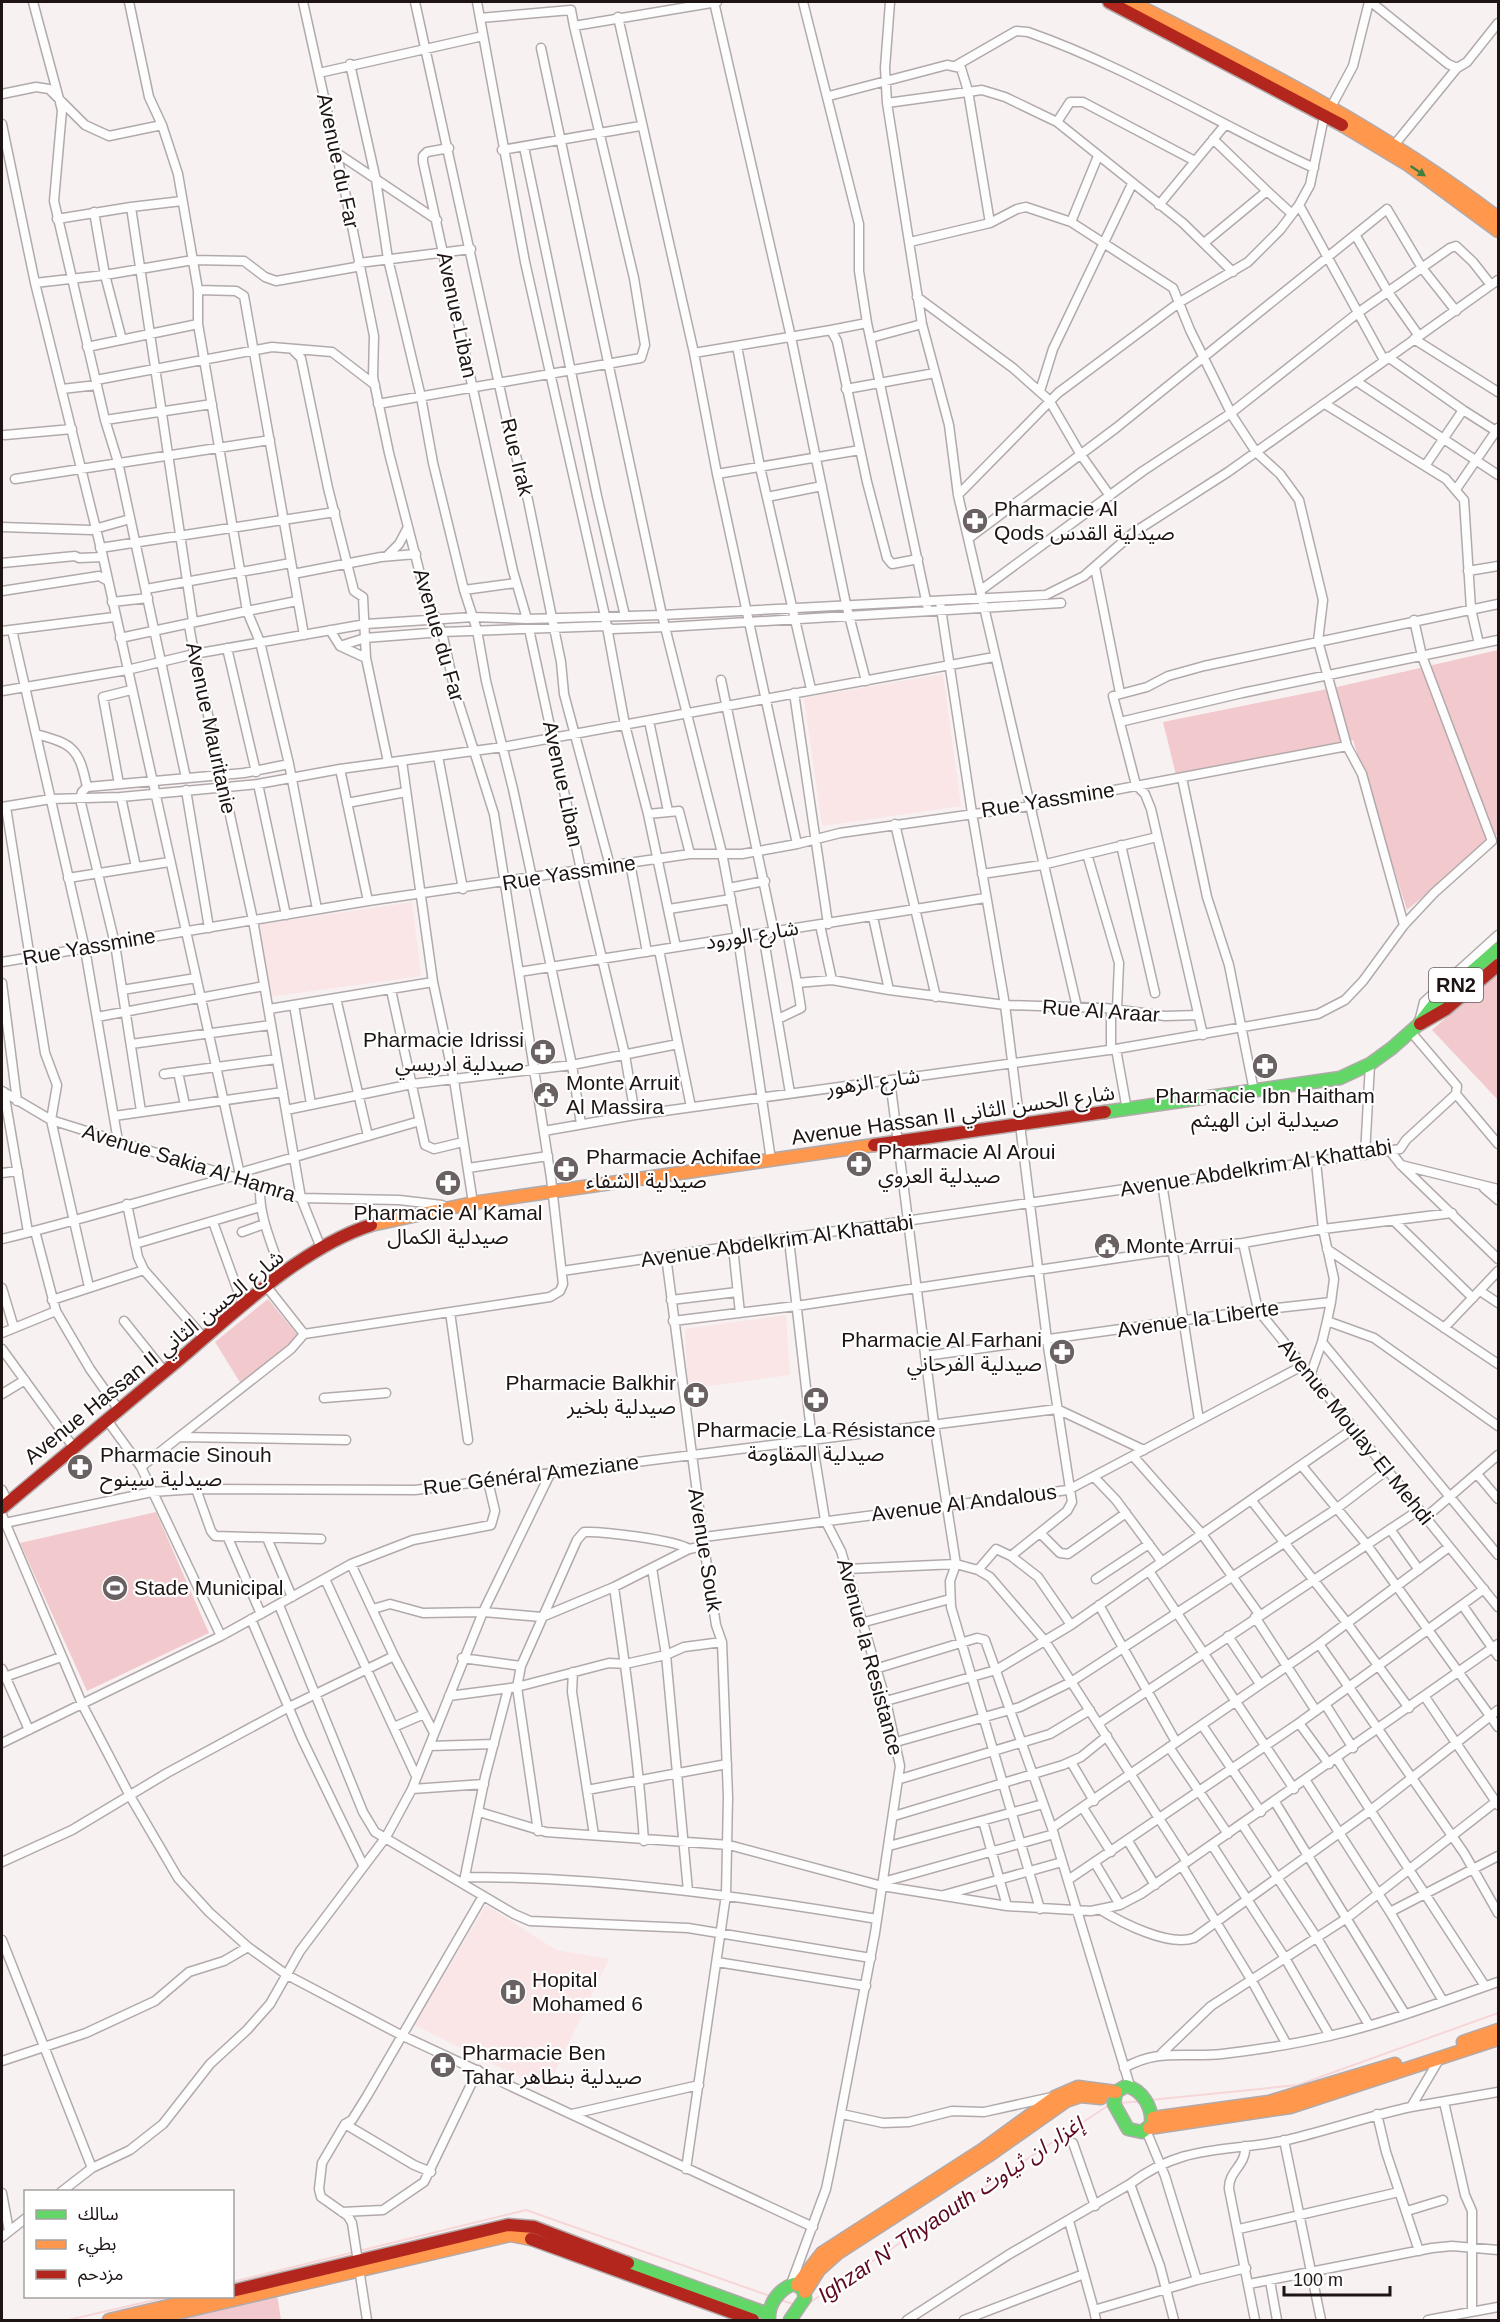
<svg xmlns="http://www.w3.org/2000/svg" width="1500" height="2322" viewBox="0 0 1500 2322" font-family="Arial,'Noto Sans Arabic',sans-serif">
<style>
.built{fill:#fae5e7}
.green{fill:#f2c9cd}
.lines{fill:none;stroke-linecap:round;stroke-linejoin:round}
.stream{stroke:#f7d6d8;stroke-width:2}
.street-casing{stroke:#b2aaaa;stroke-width:11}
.fast-casing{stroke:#b2aaaa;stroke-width:15}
.slow-casing{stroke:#b2aaaa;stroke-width:15}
.jam-casing{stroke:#b2aaaa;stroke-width:15}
.street{stroke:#fefdfd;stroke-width:8}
.fast{stroke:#63d668;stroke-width:12}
.slow{stroke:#ff974d;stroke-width:12}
.jam{stroke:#b3261e;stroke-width:12}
.oneway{fill:#447f42}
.labels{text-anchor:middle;stroke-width:4.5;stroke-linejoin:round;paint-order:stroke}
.shield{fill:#fff;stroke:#625a5a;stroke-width:1.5}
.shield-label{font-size:20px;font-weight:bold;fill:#1e1414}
.street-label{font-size:21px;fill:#1e1414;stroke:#fff}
.poi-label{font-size:21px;fill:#1e1414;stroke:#fff;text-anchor:start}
.water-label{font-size:22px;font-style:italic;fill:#5d0a1f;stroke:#fff}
</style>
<rect width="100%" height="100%" fill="#f8f1f2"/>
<path class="built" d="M943 674 961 806 822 826 804 698Z
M412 902 421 976 269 997 257 925Z
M786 1315 790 1375 688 1389 685 1329Z
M486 1905 556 1950 609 1959 546 2090 414 2025Z"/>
<path class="green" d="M1498 650V834L1407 910 1353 740 1176 775 1163 722 1337 687Z
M1498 972V1100L1432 1030Z
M268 1299 299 1337 241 1384 215 1342Z
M156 1512 209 1633 87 1691 20 1543Z
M277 2294 281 2320H173Z"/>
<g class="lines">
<path class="stream" d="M1150 2100 1298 2085 1498 2013
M1120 2103 1142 2101
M232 2282 526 2210 770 2296
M778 2299 796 2305
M806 2305 1109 2105
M68 2320 172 2296"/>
<g class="street-casing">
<path id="street" d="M33 2 62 110 54 201 105 420 118 462 186 778
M129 2 149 97 162 125 178 174 198 290V324L247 611 297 601
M415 2 509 430 528 500 561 662 564 694 610 866
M477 2 525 262 605 616 625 725 648 814 676 947
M714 2 791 337 846 604 866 681
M803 2 859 224V271L867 323 927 605
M890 2 885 68 887 103 922 324 949 425 958 495 1077 1007
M1371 2 1448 64 1457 68
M618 17 694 353 717 474 797 844
M480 18 571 10 574 26 717 2
M541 48 662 615 722 853 738 938 771 1160
M350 64 376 180 388 259 421 397 433 463 464 590 477 630 486 681 513 789 572 1065 581 1124
M957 65 1016 31 1028 32C1128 67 1218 124 1314 168
M319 73 483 36
M2 94 36 87 49 89 85 125 109 136 162 125
M829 96 947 65 961 68 968 91 990 223
M887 103 982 90 1005 97 1057 122 1183 223 1233 272
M1057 122 1070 102H1083L1195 161
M2 124 35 283 103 557 241 1179
M1213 139 1267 191
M1395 144 1457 68 1467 62 1498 23
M524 147 597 496 625 616
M449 148 427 152 423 156V162L513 571 527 619
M502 150 640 126
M337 153 437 220
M1159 205 1225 125
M1299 205 1384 360
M131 207 182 201
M94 212 105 275 122 340
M57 219 131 207 193 621 189 625 192 642 253 920 301 1198 321 1248
M1071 222 1098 156
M1356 236 1388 292 1419 336
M910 242 990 223 1017 209 1026 207 1071 222 1173 288 1190 330 1233 417 1256 452 1280 474 1299 500 1323 600 1318 641 1347 746
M1204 243 1267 191 1292 214
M35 283 105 275 193 260 244 261 265 277 276 281 356 267 359 263 471 249
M198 290 236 291 244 296 304 635
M917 297 1013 368 1049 400 1081 455 1110 496
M831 330 867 323
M870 338 922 324
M1414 339 1498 392
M737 346 760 467 811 689
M87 347 198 324
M293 350 301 358 328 488 354 591 363 597 366 658
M694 353 831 330 837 341 867 482 887 558 892 564 918 559
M1388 357 1463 410 1425 466
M96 380 272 347 332 352 375 385
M1356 381 1498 475
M62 389 97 385
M846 389 935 373
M1040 391 1053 349 1132 184
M378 404 641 358 645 345 634 278 574 26
M1325 404 1446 479 1464 500 1471 609 1479 644
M1463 410 1496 431 1498 428
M105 420 212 404
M5 435 72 429
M717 474 860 450
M15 479 270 440
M1457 488 1496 431
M958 495 1058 393 1180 302 1248 262 1280 230 1299 205 1310 185 1323 122 1353 66 1369 2
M767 497 822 486
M2 527 91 530 130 519
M969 538 1116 428 1387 209 1422 268 1456 311
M100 548 335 512
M388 555 399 544 408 527
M2 563 75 556 79 558 103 557
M1095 567 1120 693
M1468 571 1498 566
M293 574 381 557 416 554
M146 589 291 563
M464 590 516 583
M981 590 1143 471 1231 413 1359 312 1450 248 1456 246 1473 262 1491 285
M2 591 99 576 108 581
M112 602 148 598
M940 602 972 813 1005 1005 1047 1340 1072 1502 1067 1511 1011 1556 1038 1577 1071 1625
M529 629 581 870 625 1055 635 1115
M12 630 85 949 118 1141
M330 630 340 646 366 658 388 762
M2 631 114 617
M120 638 247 611 260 642 289 764 317 909
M340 646 365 638 442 632 606 626 612 629 667 627 1061 603
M227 648 256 772
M721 680 774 932
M2 691 127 670 194 654 366 624 473 617 527 619 662 615 1046 595 1084 576 1133 533 1228 472 1498 280
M794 693 828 924
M649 721 668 811
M1120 722 1242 693 1498 640
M36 734C74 744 79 749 87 787
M438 756 463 889
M402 761 433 982 454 1080 473 1203
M340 769 368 901
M1182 778 1207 897 1229 965 1254 1091
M119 784 103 697 131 690
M258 784 286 915
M186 790 209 928
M121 797 136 867
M347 803 406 792
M2 807 51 799 121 797 258 784 340 769 503 747 994 657
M6 807 45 1053 57 1085 51 1120 89 1287
M648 814 679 811 690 854
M895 824 936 997
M1121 845 1155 993
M1087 854 1119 963 1117 1009
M630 863 647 952
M982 874 1042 865 1157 837
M68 878 169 862
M729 888 765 881
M669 909 731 899
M873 917 889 990 1005 1005 1105 1008 1165 1016 1198 1015
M820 925 832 980
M787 930 797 983
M763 934 790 1093
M2 962 368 901 690 854H742L797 844 840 833 1030 806 1347 746 1362 774 1404 925
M519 972 985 898
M2 983 17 1101
M122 990 196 978
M391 990 425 1145 434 1149 463 1142
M336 998 368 1136
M294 1005 311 1104
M269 1009 433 982
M97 1017 264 986
M1420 1018 1424 1002 1498 935
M778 1019 801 1008 797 983 832 980 889 990
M1411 1032 1457 1086 1456 1094 1498 1144
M1203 1035 1151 809 1145 794 1136 785 1113 696 1147 687 1168 676 1204 666 1498 604
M131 1044 271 1025
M678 1044 691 1107
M1116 1049 1127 1110
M1111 1050V1009
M178 1072 185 1105
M164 1074 277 1059
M890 1080 934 1424 956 1564 950 1581 951 1607 1040 1909
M2 1091 51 1120 301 1198 399 1200 442 1205
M4 1092 28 1232
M286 1110 412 1084 572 1065 678 1044 659 950
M141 1111 115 944 80 799 82 792 87 787 244 773 289 764
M114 1116 283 1092
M544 1131 635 1115 1116 1049 1318 1014 1345 1000 1363 981 1404 925 1434 893 1492 841 1422 656 1414 620
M1390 1151 1401 1165 1498 1259
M1365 1155 1370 1064
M1401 1165 1498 1189
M468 1168 548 1156
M2 1173 18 1171
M239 1173 420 1121
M1162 1183 1199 1420
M260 1187C259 1220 273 1244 282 1276
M1484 1188 1498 1200
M127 1204 138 1257 144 1270 203 1337
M1394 1221 1473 1298
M213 1222 243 1305
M35 1231 56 1311 90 1369 119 1410
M242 1232 264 1224
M2 1239C78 1221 153 1197 230 1177
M789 1240 812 1440 825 1520 841 1551 886 1701 900 1766 875 1933 831 2165 826 2189 791 2284
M1243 1243 1258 1310 1498 1607
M135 1244 260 1207
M733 1247 740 1313
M1327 1249 1498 1364
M666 1256 704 1546 716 1625 722 1642 728 1797 726 1895 686 2169
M562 1271 1400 1149 1406 1140 1456 1094
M267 1287 304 1334
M2 1288 14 1328
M1480 1291 1498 1303
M52 1300 144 1270
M671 1300 737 1292
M1331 1302 1327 1321 1374 1338 1498 1426
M450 1312 468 1440
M124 1321 164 1371
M673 1321 796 1306 1172 1250 1243 1243 1323 1229 1452 1213
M1327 1321 1322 1342 1498 1555
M1444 1328 1498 1271
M2 1333 56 1311
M2 1349 74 1448
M925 1356 1258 1310 1331 1302 1334 1279 1323 1229 1316 1162
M1310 1376 1322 1342
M2 1394 25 1380
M324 1398 386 1393
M107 1420 141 1467 221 1636
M180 1437 346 1440
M1133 1456 1202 1534 1259 1614
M1302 1466 1367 1545 1498 1727
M141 1467 291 1349 304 1334 550 1297 560 1291 563 1284 551 1178 494 814 455 691 442 632 426 597 389 453 373 377 374 336 347 201 303 2
M1477 1474 1498 1499
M1095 1478 1116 1500 1162 1562
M196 1489 211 1531 215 1536 321 1539
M2 1490 8 1502
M1252 1501 1347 1623 1409 1708
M2 1515 83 1706 130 1796 178 1878 209 1912 248 1947 287 1975 401 2035 813 2227
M1425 1518 1498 1455
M5 1523 152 1492 196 1489 415 1490 1057 1409 1144 1450
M1390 1529 1419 1570
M1040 1533 1060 1553 1068 1554 1126 1513
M704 1537 1068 1490 1302 1366
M228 1538 261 1614
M267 1538 292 1597
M351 1564 394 1656 434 1733
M652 1568 666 1655 688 1891
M847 1569 956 1564 978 1570 990 1577 1045 1641 1187 1862
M978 1570 996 1549 1011 1556
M1149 1571 1294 1789
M325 1579 416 1776
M1096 1579 1149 1544
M614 1587C626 1671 638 1756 644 1841
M279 1605 363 1812 375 1832 514 1914 530 1921 688 1928 871 1958
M1099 1605 1176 1742
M1463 1606 1498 1656
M373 1609 390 1604 423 1613 483 1612 542 1617 614 1587 689 1549 704 1546
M1255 1617 1316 1711
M251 1619 302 1739 363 1865
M861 1623 950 1599
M1228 1636 1260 1684
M1319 1644 1464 1853 1498 1913
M462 1658 521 1666 577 1540 584 1532C602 1531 675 1540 689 1549
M521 1666 517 1687 538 1831
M2 1669 29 1730
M875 1669 977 1638 985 1640 1052 1828 1130 2086
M573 1672 572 1692 594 1835
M2 1678 61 1657
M449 1696 517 1687 609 1663 625 1664 666 1655 684 1647 722 1642
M1425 1697 1498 1805
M886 1701 996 1670 1071 1625 1353 1429
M1325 1704 1353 1748
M1099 1723 1419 1510
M1299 1723 1329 1764
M1202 1725 1261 1812
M394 1727 424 1714
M896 1742 1020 1707 1071 1682 1336 1509 1387 1470
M2 1743 221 1636 351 1564 413 1540 491 1525 495 1511 488 1481
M430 1746 494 1744
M1169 1747 1228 1834
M1337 1759 1485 1986
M1071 1762 1094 1801
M900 1779 1050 1734 1090 1710
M1306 1781 1390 1912 1443 2001
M412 1789 484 1784
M587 1790 727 1764
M1275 1802 1405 2014
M1083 1808 1111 1852
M479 1812 546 1832 729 1845 882 1886 1007 1906 1091 1911 1120 1905 1141 1894 1498 1644
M894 1816 1063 1765 1081 1757 1107 1736
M983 1821 1007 1906
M1242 1824 1317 1938 1369 2025
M1052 1828 1319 1644 1449 1547
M1128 1841 1155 1885
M1212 1845 1285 1958 1330 2036
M889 1846 1043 1804
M2 1862 72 1830 167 1773 289 1707 394 1656
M1095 1863 1120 1905
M1182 1866 1252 1981 1286 2043
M465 1877C603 1877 741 1896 877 1919
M1068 1880 1299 1723 1484 1589
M464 1881 485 1777 508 1689
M883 1882 1054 1834
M944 1895 1062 1862
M1101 1910C1122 1923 1169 1947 1194 1938L1371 1810 1498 1710
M1390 1912 1498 1856
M2 1940 92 2168 130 2150 163 2124 210 2064 247 2030 270 2004 300 1951 386 1837 412 1789 483 1612 551 1472
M717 1962 866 1986
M1162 2053 1211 2006 1347 1918 1498 1800
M2 2061 86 2033 155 2001 189 1972 224 1961 248 1947
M1124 2068C1159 2048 1184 2058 1222 2054 1257 2050 1295 2044 1329 2036 1387 2023 1443 2001 1498 1982
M1444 2102 1465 2195 1472 2211V2311
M1411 2107 1498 2092
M572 2114 699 2085
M842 2114 883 2123 909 2122 952 2111 984 2112 1052 2097
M1377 2114 1386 2152 1419 2251
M345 2124 414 2165 431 2172
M1284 2140 1321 2320
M1073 2143 1095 2206
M1245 2146C1247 2165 1228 2171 1229 2189L1255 2320
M1130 2184C1184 2143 1225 2153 1287 2140 1329 2130 1369 2116 1411 2107L1440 2058
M61 2192 92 2168
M2 2193 9 2231
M1407 2211 1443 2200
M342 2212 383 2210 424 2182 478 2070
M1069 2221 1084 2274
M1239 2229 1399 2192
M2 2237 26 2218
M1197 2280 1246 2268
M1270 2281 1277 2320
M1249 2284 1432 2248 1452 2246 1498 2250
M1094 2310 1096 2320
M367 2320 352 2223 348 2216 321 2197 319 2189 322 2163 345 2124 352 2120 367 2096 483 1896
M907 2320 1008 2255 1130 2184 1160 2266 1174 2320
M964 2320 1084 2274 1094 2310 1197 2280 1165 2176 1146 2130
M1428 2320 1498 2307"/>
</g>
<g class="fast-casing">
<path id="fast" d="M1105 1112 1340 1078 1370 1064 1392 1048 1418 1025 1436 1002 1498 949
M1126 2086C1143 2090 1153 2108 1151 2125L1142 2132 1128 2129 1114 2104 1116 2092Z
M628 2263 768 2314
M769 2320C768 2304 779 2289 794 2284L803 2289 805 2298 790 2320"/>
</g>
<g class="slow-casing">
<path id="slow" d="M1131 2C1259 67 1384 130 1498 218
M1342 125 1407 164 1498 231
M371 1225 473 1203 874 1145
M1463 2042 1498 2030
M1153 2118 1269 2102 1395 2064
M1149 2128 1290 2107 1498 2039
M797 2285 822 2253 982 2150 1055 2097 1078 2087 1116 2092
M805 2292 819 2270 838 2253 988 2156 1066 2101 1081 2096 1101 2098
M109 2320 211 2296
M147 2320 510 2235 531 2239"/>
</g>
<g class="jam-casing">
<path id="jam" d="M1109 2 1342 125
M1420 1024 1446 1009 1498 965
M874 1145 1105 1112
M2 1508C64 1456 126 1404 188 1352 241 1306 304 1247 371 1225
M531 2239 753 2320
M232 2291 508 2225 534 2227 628 2263"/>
</g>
<use href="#street" class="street"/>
<use href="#fast" class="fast"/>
<use href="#slow" class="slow"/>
<use href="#jam" class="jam"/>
</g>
<defs><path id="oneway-solid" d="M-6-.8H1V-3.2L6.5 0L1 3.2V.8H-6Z" transform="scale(1.5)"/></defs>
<use class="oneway" href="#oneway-solid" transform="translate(1418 171) rotate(34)"/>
<defs>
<g id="pharmacy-disc" transform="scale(1.35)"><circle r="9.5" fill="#6a6162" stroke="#fff"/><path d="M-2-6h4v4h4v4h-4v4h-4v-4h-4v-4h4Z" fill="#fff"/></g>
<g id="civic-disc" transform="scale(1.35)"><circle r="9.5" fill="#6a6162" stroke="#fff"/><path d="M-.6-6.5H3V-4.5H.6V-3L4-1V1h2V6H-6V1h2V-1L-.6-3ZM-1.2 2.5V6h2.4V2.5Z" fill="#fff"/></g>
<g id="stadium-disc" transform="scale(1.35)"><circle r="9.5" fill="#6a6162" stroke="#fff"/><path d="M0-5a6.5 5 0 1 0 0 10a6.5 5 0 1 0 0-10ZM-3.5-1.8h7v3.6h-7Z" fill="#fff"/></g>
<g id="hospital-disc" transform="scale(1.35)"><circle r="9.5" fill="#6a6162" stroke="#fff"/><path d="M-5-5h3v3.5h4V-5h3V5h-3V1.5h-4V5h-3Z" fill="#fff"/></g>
</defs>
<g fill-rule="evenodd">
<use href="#pharmacy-disc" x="975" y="521"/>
<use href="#pharmacy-disc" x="543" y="1052"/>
<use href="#pharmacy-disc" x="1265" y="1066"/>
<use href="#civic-disc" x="546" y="1095"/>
<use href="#pharmacy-disc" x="859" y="1164"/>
<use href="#pharmacy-disc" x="566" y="1169"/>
<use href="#pharmacy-disc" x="448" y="1183"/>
<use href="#civic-disc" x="1107" y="1246"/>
<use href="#pharmacy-disc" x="1062" y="1352"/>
<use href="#pharmacy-disc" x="696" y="1395"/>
<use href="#pharmacy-disc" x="816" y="1400"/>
<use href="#pharmacy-disc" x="80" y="1467"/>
<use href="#stadium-disc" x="115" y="1588"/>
<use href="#hospital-disc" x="513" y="1992"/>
<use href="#pharmacy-disc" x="443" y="2065"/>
</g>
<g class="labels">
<rect class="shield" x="1429" y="968" width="54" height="34" rx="4.5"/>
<g class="shield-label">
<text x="1456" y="992">RN2</text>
</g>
<g class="street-label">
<text transform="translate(338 161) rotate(78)" y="7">Avenue du Far</text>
<text transform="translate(457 315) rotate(78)" y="7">Avenue Liban</text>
<text transform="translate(517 457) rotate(76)" y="7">Rue Irak</text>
<text transform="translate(439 635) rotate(74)" y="7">Avenue du Far</text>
<text transform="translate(211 728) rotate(78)" y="7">Avenue Mauritanie</text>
<text transform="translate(563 784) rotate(78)" y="7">Avenue Liban</text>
<text transform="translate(1048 800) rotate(-9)" y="7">Rue Yassmine</text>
<text transform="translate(569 873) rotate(-9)" y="7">Rue Yassmine</text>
<text transform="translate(752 935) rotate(-9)" y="7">شارع الورود</text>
<text transform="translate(89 947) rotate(-10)" y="7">Rue Yassmine</text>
<text transform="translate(1101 1011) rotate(4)" y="7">Rue Al Araar</text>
<text transform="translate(873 1082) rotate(-8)" y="7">شارع الزهور</text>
<text transform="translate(953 1115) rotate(-8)" y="7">Avenue Hassan II شارع الحسن الثاني</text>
<text transform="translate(189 1163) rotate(17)" y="7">Avenue Sakia Al Hamra</text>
<text transform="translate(1256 1168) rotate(-9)" y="7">Avenue Abdelkrim Al Khattabi</text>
<text transform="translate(777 1241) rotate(-8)" y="7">Avenue Abdelkrim Al Khattabi</text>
<text transform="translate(1198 1319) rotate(-8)" y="7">Avenue la Liberte</text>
<text transform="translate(154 1357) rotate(-39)" y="7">Avenue Hassan II شارع الحسن الثاني</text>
<text transform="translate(1356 1432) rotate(51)" y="7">Avenue Moulay El Mehdi</text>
<text transform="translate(531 1475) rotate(-7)" y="7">Rue Général Ameziane</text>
<text transform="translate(964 1503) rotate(-7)" y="7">Avenue Al Andalous</text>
<text transform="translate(705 1550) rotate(81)" y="7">Avenue Souk</text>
<text transform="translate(870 1657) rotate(75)" y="7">Avenue la Resistance</text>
</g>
<g class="poi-label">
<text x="994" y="516">Pharmacie Al<tspan x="994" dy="24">Qods صيدلية القدس</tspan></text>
<text x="524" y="1047" text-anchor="end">Pharmacie Idrissi<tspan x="524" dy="24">صيدلية ادريسي</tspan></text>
<text x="566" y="1090">Monte Arruit<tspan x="566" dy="24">Al Massira</tspan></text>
<text x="1265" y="1103" text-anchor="middle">Pharmacie Ibn Haitham<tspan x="1265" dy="24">صيدلية ابن الهيثم</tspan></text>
<text x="878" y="1159">Pharmacie Al Aroui<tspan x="878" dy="24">صيدلية العروي</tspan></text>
<text x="586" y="1164">Pharmacie Achifae<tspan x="586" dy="24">صيدلية الشفاء</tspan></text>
<text x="448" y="1220" text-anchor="middle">Pharmacie Al Kamal<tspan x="448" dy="24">صيدلية الكمال</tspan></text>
<text x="1126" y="1253">Monte Arrui</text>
<text x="1042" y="1347" text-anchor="end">Pharmacie Al Farhani<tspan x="1042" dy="24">صيدلية الفرحاني</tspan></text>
<text x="676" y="1390" text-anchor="end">Pharmacie Balkhir<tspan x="676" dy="24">صيدلية بلخير</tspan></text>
<text x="816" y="1437" text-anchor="middle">Pharmacie La Résistance<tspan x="816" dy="24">صيدلية المقاومة</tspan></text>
<text x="100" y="1462">Pharmacie Sinouh<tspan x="100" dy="24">صيدلية سينوح</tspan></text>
<text x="134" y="1595">Stade Municipal</text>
<text x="532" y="1987">Hopital<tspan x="532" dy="24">Mohamed 6</tspan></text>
<text x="462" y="2060">Pharmacie Ben<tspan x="462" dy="24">Tahar صيدلية بنطاهر</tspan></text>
</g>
<g class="water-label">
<text transform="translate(950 2209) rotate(-34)" y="8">Ighzar N' Thyaouth إغزار ان ثياوث</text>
</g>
</g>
<rect width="1500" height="2322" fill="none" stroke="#1e1414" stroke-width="6"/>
<rect x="24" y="2190" width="210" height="108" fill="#ffffff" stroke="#a5a1a1" stroke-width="1.5"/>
<rect x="36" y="2210" width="30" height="9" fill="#63d668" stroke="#a5a1a1" stroke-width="1.5"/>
<text x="78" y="2220" font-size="18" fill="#1e1414">سالك</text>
<rect x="36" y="2240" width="30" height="9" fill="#ff974d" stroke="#a5a1a1" stroke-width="1.5"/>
<text x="78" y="2250" font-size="18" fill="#1e1414">بطيء</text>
<rect x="36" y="2270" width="30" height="9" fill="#b3261e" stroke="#a5a1a1" stroke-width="1.5"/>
<text x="78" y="2280" font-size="18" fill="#1e1414">مزدحم</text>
<path d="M1284 2286v9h106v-9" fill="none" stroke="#1e1414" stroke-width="3"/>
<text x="1293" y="2286" font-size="18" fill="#1e1414" stroke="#ffffff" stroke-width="4.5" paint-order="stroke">100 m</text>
</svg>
